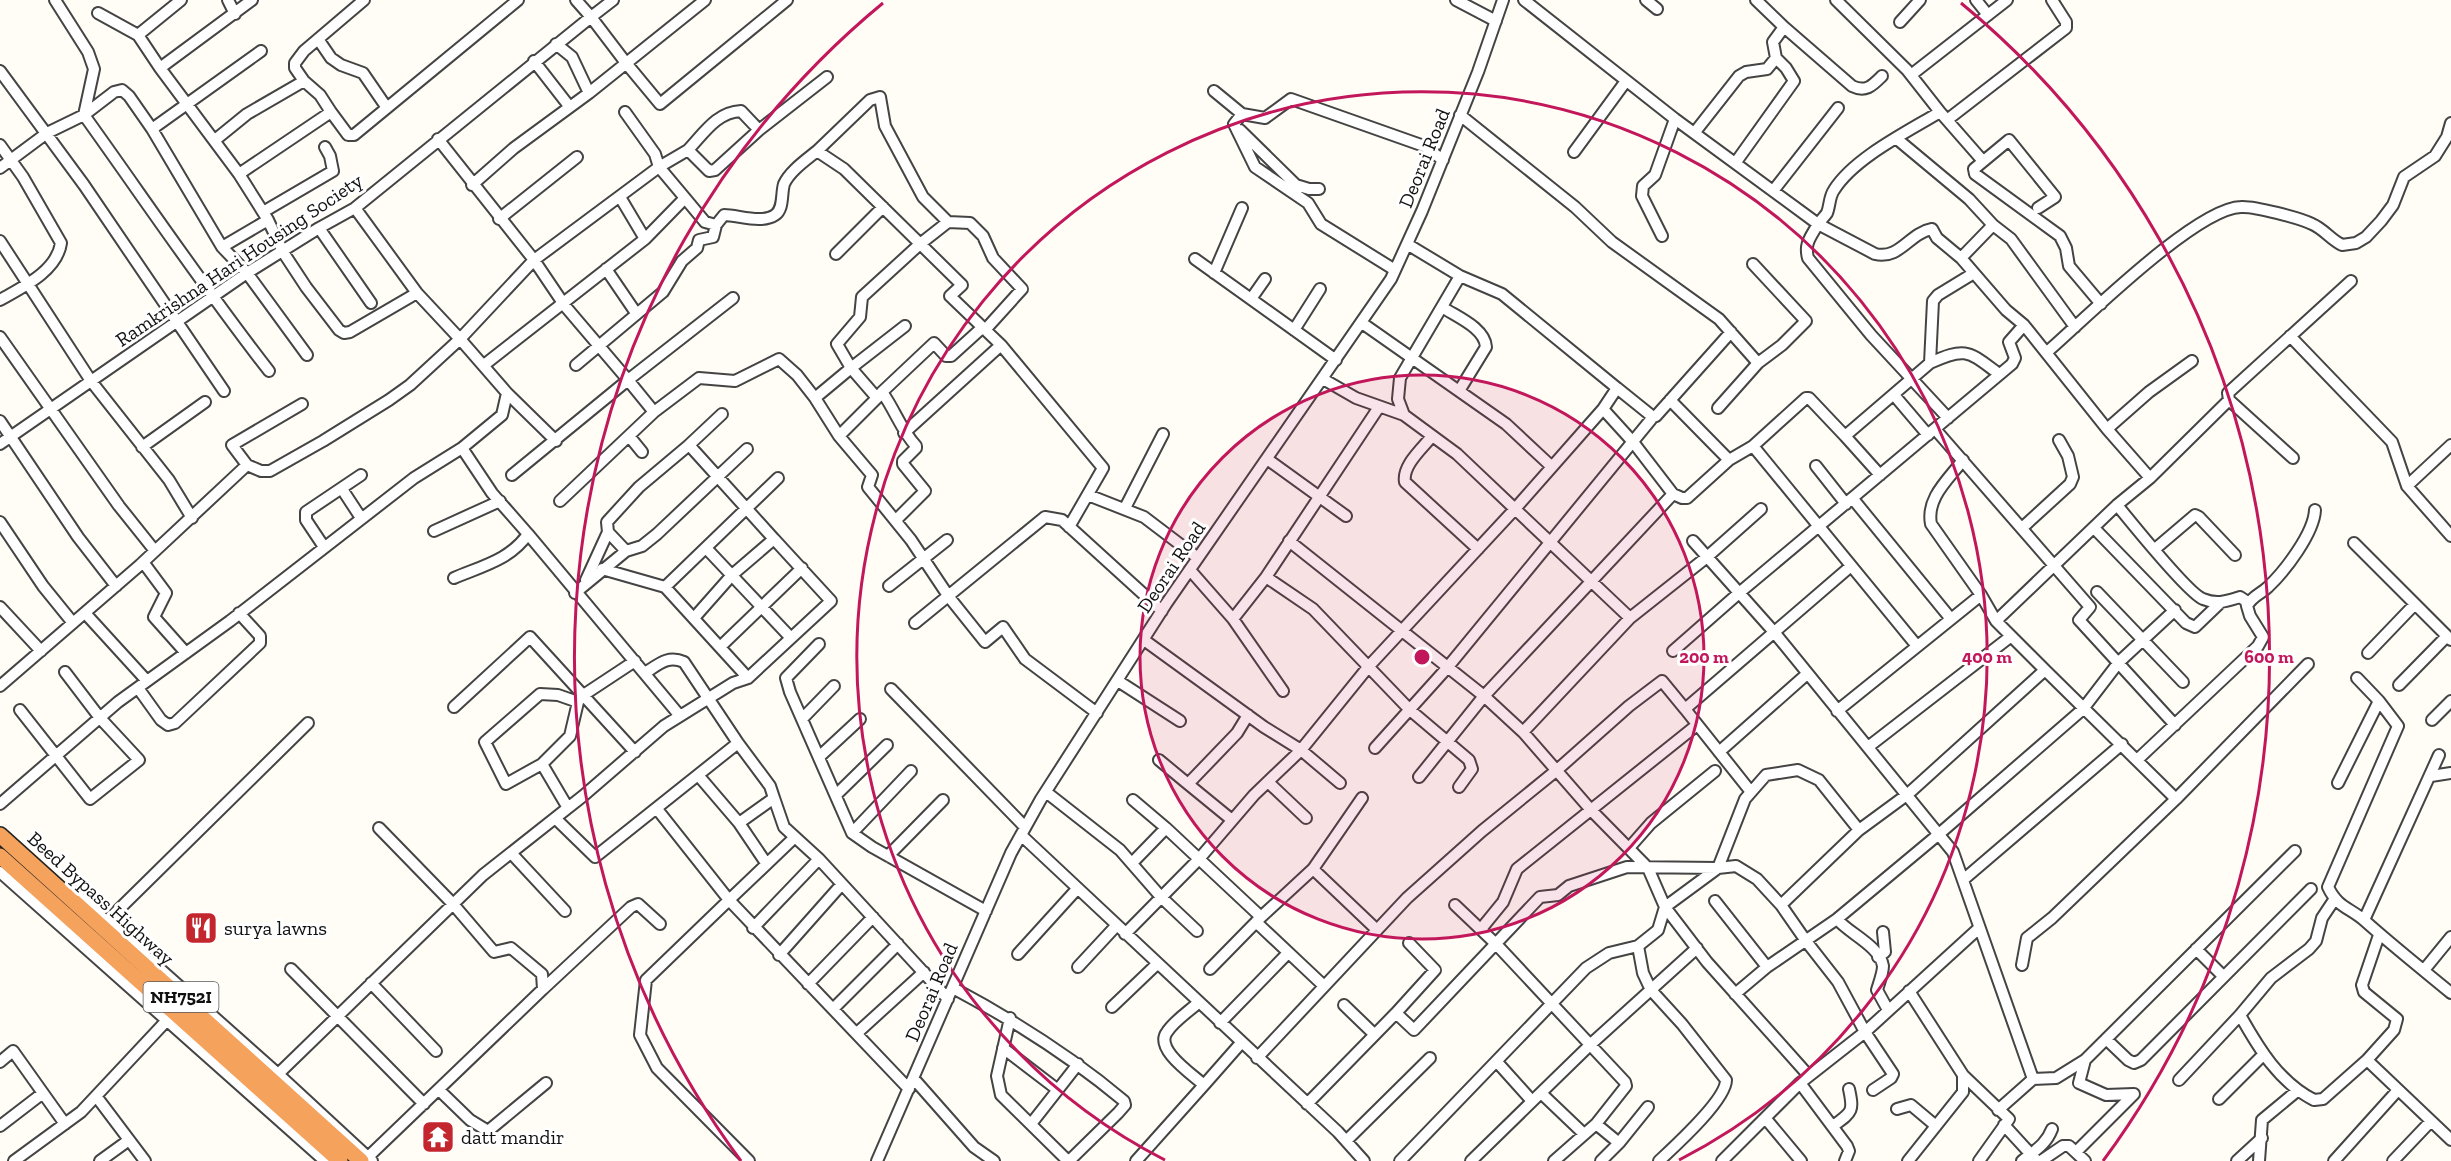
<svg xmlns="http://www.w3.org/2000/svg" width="2451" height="1161" viewBox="0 0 2451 1161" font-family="'Zilla Slab',serif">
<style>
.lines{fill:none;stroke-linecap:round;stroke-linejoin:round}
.minor-casing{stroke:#444;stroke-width:14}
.highway-casing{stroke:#222;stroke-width:18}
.minor{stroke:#fff;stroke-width:10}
.highway{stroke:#f5a25d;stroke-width:15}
.ring{fill:none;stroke:#c2185b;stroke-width:3}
.labels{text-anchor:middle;stroke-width:6;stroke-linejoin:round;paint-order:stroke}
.shield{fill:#fff;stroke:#585858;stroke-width:1.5}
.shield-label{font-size:18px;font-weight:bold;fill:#111}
.street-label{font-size:20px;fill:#111;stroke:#fff}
.poi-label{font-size:20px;fill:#111;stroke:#fff;text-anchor:start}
.centre{fill:#c2185b;stroke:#fff;stroke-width:3}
.ring-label{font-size:18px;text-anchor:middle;font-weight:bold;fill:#c2185b;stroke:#fff;stroke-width:6;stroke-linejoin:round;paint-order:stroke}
</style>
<rect width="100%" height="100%" fill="#fffdf5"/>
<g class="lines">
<g class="minor-casing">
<path id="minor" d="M55 0 88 52 94 69 84 115C145 200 204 288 269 371
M228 0 235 14
M576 0 591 17 613 0
M1456 0 1496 21
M1524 0 1675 119 1818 224C1811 237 1804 243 1808 258L1871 335 1948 418
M1646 0 1657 9
M1836 0 1907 70 1940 112 1982 160
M1976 0 1988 15
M98 13 138 35 160 68 239 174 268 220 283 252 306 287 339 330 344 333 350 332 417 293
M1900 22 1920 0
M1784 27 1852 86C1866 93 1873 85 1882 76
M138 35 181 0
M318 39 331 58 341 65 363 73 387 108
M534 61 569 106
M160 68 252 0
M0 71 84 185 224 391
M1911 75 2007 0
M304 81 320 95 331 112
M1214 91 1242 114 1234 124 1255 167 1308 203 1321 224 1395 270
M589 93 705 0
M1940 112C1907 132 1854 158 1834 190 1829 197 1830 206 1827 213 1825 216 1821 220 1818 224L1875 254C1900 260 1909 233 1932 229L1937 238 1961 258
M1242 114 1265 118 1291 99 1424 146 1443 160
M1460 115 1575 207 1612 242 1719 319 1758 363 1718 408
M1947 120 2066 28V22L2052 0
M152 129 261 51
M1240 130 1296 185 1309 189H1319
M1695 132 1739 76 1746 72 1767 69 1776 58
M438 139 534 260 565 306 628 380 512 475
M1897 139 1969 199 1993 225 2011 239 2075 327
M215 140 247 114 304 81 295 68V63L304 51 364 0
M0 145 23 177 61 243C57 271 23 287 0 300
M688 150C704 133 717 112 741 111L759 130
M817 151 870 100 880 97 885 126 923 197 948 222
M1574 152 1626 81
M1736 162 1794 81 1786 68 1776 58 1773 42 1784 27 1756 0
M0 168 47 133 84 115 114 92 122 90 129 96 152 129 222 247 247 273 307 355
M239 174 331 112 348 135H354L518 0
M472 185 514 148 589 93 572 57 556 44
M1773 191 1838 108
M620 197 645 239
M685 198 705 222 716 225 724 215C738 215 762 224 775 215 784 209 781 194 784 184 790 171 806 160 817 151L844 169 962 285 950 296 1001 345 1103 468 1069 527
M2038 208 2055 197 2009 140 1974 169 1975 174 2060 236 2066 248 2069 266 2101 304
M263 212 333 171 330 156 325 147
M499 219 577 157
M1993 225 1961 258 2006 310 2024 325 2107 429
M319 228 371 303
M1662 236 1642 196 1643 186 1655 175 1675 119
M0 241 91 381 169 480 192 518
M1407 244 1460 276 1502 294 1617 388 1603 409 1633 442 1673 494 1682 498H1687L1729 460 1753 446 1917 646
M222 247 268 220
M836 254 883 207
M1195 259 1336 360
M1753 264 1806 321 1782 345 1758 363
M606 269 636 313
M1214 273 1242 208
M1460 276 1400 378 1398 399 1404 415 1457 454 1630 618 1523 732
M1251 299 1265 279
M1442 307C1457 317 1485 328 1486 347L1459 391
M1362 323 1506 424 1551 466
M905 326 851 368 837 344 860 317 862 297 920 244 948 222 970 223 983 236 993 258 1022 289 985 330
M1294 330 1320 289
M2290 336 2392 442 2407 486 2451 536
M0 337 119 506 155 551
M2047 352C2084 320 2196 208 2241 207 2254 206 2300 218 2312 224 2324 229 2331 240 2342 245L2356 243 2366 237 2381 221 2393 205 2404 177 2435 156 2447 137 2451 123
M1930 363C1967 346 1969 352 1999 374
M484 365 645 239 685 198 659 167 688 150 709 171 715 170 759 130 827 77
M576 365 663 292 682 261 697 248 699 240 713 237 716 225
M1323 379 1356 398 1404 415
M1617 388 1653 417 1656 416 1731 332
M882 392 877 398 851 368 815 398 839 436 872 475 868 487 911 540 949 597 985 642 1003 627 1025 659 1097 713
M1894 395 1928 435
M1670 400 1729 460
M654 412 699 378 735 381 779 359 797 375 815 398
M0 421 78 537 116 586
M1935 429 2090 607 2079 620 2175 725
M904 433 1001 345
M629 436 642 452
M839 436 877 398
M1432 436C1423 448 1402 465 1405 482L1478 549
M556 441 507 393 460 339 534 260 659 167 655 154 625 112
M0 444 247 273 319 228 355 208 591 17 626 63 660 104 787 0
M689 445 722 414
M1753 446 1806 398H1809L1845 436
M142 447 205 402
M462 448 492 493 528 534
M2293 458 2229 400 2228 393 2351 281
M1267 459 1346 516
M247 465 261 471H270L323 441 389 400 410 385 460 339 417 293 355 208
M1816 466 1846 504
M1880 475 1845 436 1930 363 1933 301 1938 295 1974 273
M2150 478 2107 429 2149 392 2192 361
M2407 486 2451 445
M342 489 361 518
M1088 495 1144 517 1198 558
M1853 499 1951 619
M560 501 654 412 628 380 733 298
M2117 505C2130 521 2189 594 2203 599 2217 605 2227 601 2240 597L2246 601 2247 606
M1125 508 1163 434
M896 520 925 491 903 464V461L916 448V446C901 430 895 410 882 392L934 343 946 356H951L983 327
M0 522 43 586 73 623
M2022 528 2070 484 2073 477 2068 456 2059 440
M2094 528 2186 623 2195 627 2220 603
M434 531 500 501
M1289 541 1484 696 1523 732 1591 810 1648 868 1665 907 1707 962 1809 1076
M1693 541 1774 632 1953 852 2033 1079 1998 1110
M2354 543 2451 640
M324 547 306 520V512L361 475
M706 548 791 638
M2155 549 2195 515 2199 517 2235 555
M143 562 166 593 154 617 186 653
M602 569 665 587 748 678
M1190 570 1233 619 1266 577 1379 407
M1266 577 1313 609 1410 710 1469 760 1472 769 1459 787
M454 578C482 566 510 560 528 534L680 716
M586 580 608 532
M889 586 947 540
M665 587 778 478
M2097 592 2183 682
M575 593 626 551
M0 607 41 651
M85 613 147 681
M694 618 732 575 774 539 689 445 639 487 607 522 608 532 626 551 642 546 657 534 747 449
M1630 618 1707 557 1761 509
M1233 619 1283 691
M1996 621 2117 505 2150 478 2229 400
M915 623 1045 517 1062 520 1162 611
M1144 640 1264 727 1301 750 1340 783
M819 644 786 678 790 692 852 833 872 847 986 911
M720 647 802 568
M1673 651 1739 593 2012 364 2015 358 2009 342 2024 325
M2368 653 2415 604
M2045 670 2176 799
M645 673C659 664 668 655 684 662L738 743 770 786 774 798
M2357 678 2379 701 2398 726 2328 887C2338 908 2349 907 2365 921 2393 946 2422 969 2451 993
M1118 681 1180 721
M2399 685 2447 636
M0 686 140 565 247 465 232 445 302 404
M138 688 161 720 168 725 175 723 260 643V636L239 613
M891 689 1025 827
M454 707 530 637 635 752
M1685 709 1751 792
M20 710 90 799 139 760 100 718 65 672
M1837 711 1981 595
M802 719 834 686
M2432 720 2451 701
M1868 747 2010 637
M1375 748 1447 668 1653 417
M1719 752 1807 674
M819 757 860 719
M1159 760 1188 784
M2137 760 2258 646 2263 637 2250 616 2247 606C2252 596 2261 594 2268 587 2285 571 2314 533 2315 510
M542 764 506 784 485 742 540 694 558 695 578 702
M698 775 739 823 774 798 784 827 819 859 948 999
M2431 776 2451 773
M1419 777 1484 696 1673 494
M1268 782 1306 818
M2338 783 2379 701
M1046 792 1120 850 1161 897 1197 931
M836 795 887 745
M1133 800 1166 828
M0 804 118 702 230 621 414 478 462 448 502 415 507 393
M568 808 542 764 570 736 578 702 582 696 635 661
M657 809 729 900 646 980 640 1035 657 1068 749 1161
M555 818 595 857 738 743
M1232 820 1188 784 1237 733 1248 715
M739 823 766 863
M852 833 911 771
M1021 835 1338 1132 1364 1161
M794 838 729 900 909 1089
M1629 848 1651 823 1715 771
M511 853 565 911
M888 856 943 800
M1132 863 1166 828 1261 917
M1313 869 1376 929
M0 872 325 1161
M1963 880 2122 744
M69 888 278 1074 372 1161
M1715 901 1767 967
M1455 905 1496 944 1625 1082 1626 1086 1596 1124
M1781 905 1859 830 1908 794 2045 670 1996 621 1981 595 1931 524C1926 498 1948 480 1963 460
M1837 919C1848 933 1880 946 1883 966 1883 973 1879 983 1877 990L1888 1010
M2364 920 2439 755
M1256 922 1324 986
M104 924 308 723
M753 928 819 859
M1481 929 1503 902 1517 869 1697 725
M1125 934 1199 859 1254 795 1301 750 1369 666 1514 510 1603 409
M1638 946 1643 973 1651 990 1682 1024 1726 1080C1726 1100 1675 1146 1659 1161
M2196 949 2223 976
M1018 954 1077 889
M779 955 842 884
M1878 957 1885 952 1883 932
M2022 965 2027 938 2052 918 2176 799 2308 664
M1078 967 1116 926
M291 969 424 1104
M1210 969 1261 917 1313 869 1362 798
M2424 970 2451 937
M371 983 436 1051
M808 984 873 917
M953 988C1015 1021 1069 1055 1124 1101L1125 1105 1118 1113 1069 1161
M543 989 631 907 638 904 660 924
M1909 991 1963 1075 2009 1119 1979 1161
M1735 994 1767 967 1837 919 1939 834 2083 709 2119 662 2175 610
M1344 1005 1374 1034
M1112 1007 1157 964
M833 1009 898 944
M1396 1013 1435 970 1409 943
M2240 1015C2259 1049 2279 1082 2314 1100L2323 1099 2367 1060 2451 1140
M1010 1018 997 1076 1001 1095 1068 1161
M1220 1023 1288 953
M857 1033 924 972
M2106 1039 2128 1060 2134 1063 2141 1060 2311 889
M1003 1048 1058 1090
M1257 1058 1407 898 1482 831 1557 770 1629 706 1662 681 1685 709 1851 566
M2367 1060 2394 1030 2397 1019 2364 992 2362 985 2379 935
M0 1062 13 1051 65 1124
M1497 1062 1532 1101
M273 1079 483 875 583 796 664 726 733 683 748 678 831 601 774 539
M914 1079 974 1147 994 1161
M2033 1079 2056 1078 2085 1060 2295 851
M2179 1080 2240 1015 2271 978 2309 949 2316 941 2322 918 2334 900
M1800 1083 1847 1146 1849 1151 1845 1161
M1204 1085 1241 1043
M439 1090 470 1120 488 1131 546 1083
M1541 1093 1584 1134
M96 1096 145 1161
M2219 1099 2263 1055
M1307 1104 1396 1013 1414 1030 1540 897 1558 895 1569 886 1627 867 1718 868 1736 866 1757 879 1781 905 1806 941 1838 982 1865 1032 1893 1074 1891 1078 1873 1090
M1897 1109 1911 1105 1936 1126
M1766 1119 1801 1161
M1031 1124 1078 1064
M2004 1125 2037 1161
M0 1126 43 1093
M1833 1126C1852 1112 1854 1112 1849 1089
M1346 1141 1430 1058
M2076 1152 2134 1094 2106 1095 2079 1083 2085 1060
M368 1157 543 989 542 974 511 948 494 952 453 904 379 828
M14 1161 81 1112 170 1017
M100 1161 129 1140
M877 1161 1011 853 1041 799 1166 604 1391 279 1422 211 1478 72 1503 0
M1136 1161 1204 1085C1192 1074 1154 1049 1167 1032 1174 1021 1188 1012 1198 1003
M1400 1161 1586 968 1609 953 1638 946 1658 930 1665 907 1718 868 1745 799 1766 775 1798 770 1819 780 1859 830
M1471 1161 1591 1044 1697 948
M1554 1161 1596 1124 1619 1143
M1601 1161 1619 1143 1648 1107
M1722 1161 1800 1083 1865 1032 1978 929
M1908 1161 1963 1092V1075
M2022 1161C2034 1151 2046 1145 2052 1129
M2041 1161 2063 1146H2069L2085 1161
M2237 1161 2262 1138
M2259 1161 2262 1120 2297 1091
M2334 1161 2398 1090
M2393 1161 2431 1121"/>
</g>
<g class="highway-casing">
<path id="highway" d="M0 835 361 1161
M0 856 340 1161"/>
</g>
<use href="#minor" class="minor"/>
<use href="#highway" class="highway"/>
</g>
<circle cx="1422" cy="657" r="282" fill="#c2185b" fill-opacity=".12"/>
<g class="ring">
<circle cx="1422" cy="657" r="282"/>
<path d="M1165 1160A565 565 0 1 1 1679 1160"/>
<path d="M741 1161A847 847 0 0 1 883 3M1961 3A847 847 0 0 1 2103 1161"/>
</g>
<defs>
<g id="restaurant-square" transform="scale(1.725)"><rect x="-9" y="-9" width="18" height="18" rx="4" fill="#c4262e" stroke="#fff"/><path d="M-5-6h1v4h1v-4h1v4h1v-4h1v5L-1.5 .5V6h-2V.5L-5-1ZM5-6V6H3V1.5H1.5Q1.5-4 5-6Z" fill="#fff"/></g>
<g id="temple-square" transform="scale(1.725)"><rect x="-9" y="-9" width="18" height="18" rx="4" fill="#c4262e" stroke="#fff"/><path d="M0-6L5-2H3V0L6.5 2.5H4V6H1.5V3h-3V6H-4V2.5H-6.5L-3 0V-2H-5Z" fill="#fff"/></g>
</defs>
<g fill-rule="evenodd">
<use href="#restaurant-square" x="201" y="928"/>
<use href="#temple-square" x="438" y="1137"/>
</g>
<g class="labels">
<rect class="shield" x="143.5" y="982" width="75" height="30" rx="4.5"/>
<g class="shield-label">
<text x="181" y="1003">NH752I</text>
</g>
<g class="street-label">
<text transform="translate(1424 158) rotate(-68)" y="7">Deorai Road</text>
<text transform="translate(239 260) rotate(-34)" y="7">Ramkrishna Hari Housing Society</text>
<text transform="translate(1171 567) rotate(-56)" y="7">Deorai Road</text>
<text transform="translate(101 898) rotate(42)" y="7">Beed Bypass Highway</text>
<text transform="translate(931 992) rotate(-67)" y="7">Deorai Road</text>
</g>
<g class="poi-label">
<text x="224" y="935">surya lawns</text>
<text x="461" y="1144">datt mandir</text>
</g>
</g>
<circle cx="1422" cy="657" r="9" class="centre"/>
<g class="ring-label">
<text x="1704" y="663">200 m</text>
<text x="1987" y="663">400 m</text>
<text x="2269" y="663">600 m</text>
</g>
</svg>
